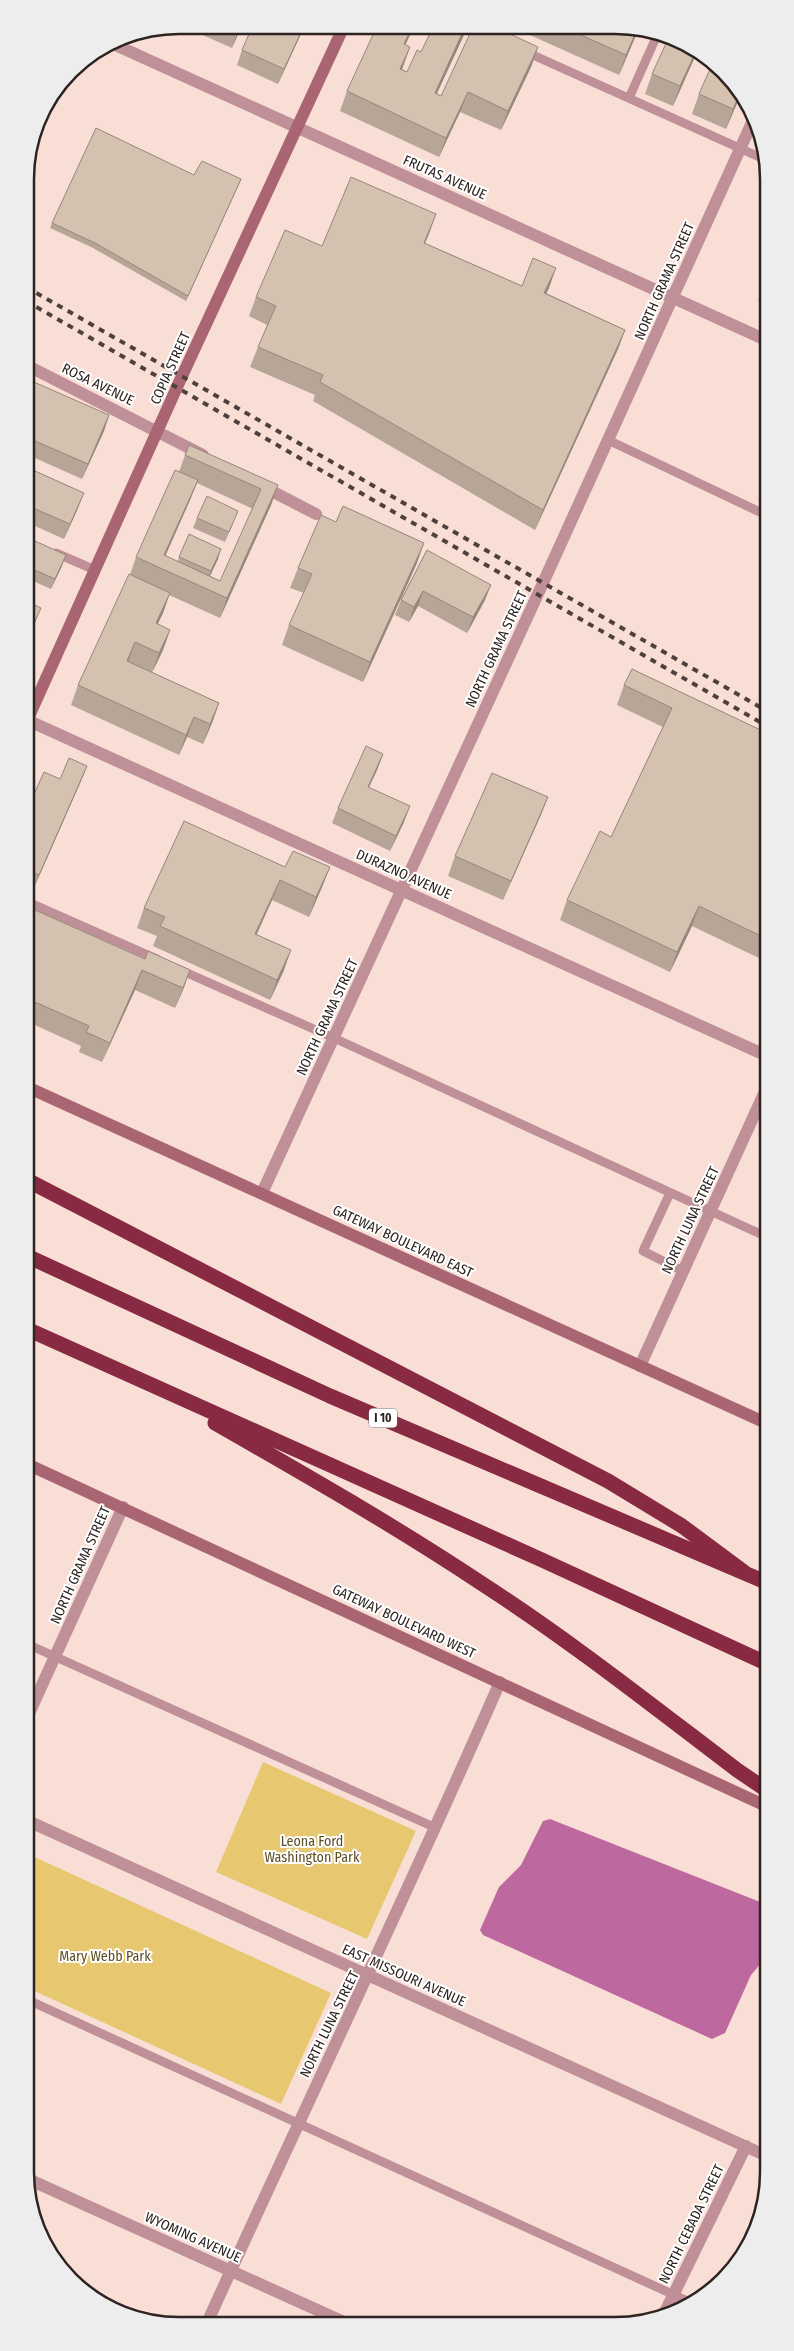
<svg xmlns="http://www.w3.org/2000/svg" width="794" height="2351" viewBox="0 0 794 2351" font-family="'Fira Sans Condensed',sans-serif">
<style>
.green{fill:#e7c871}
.water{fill:#bd689f}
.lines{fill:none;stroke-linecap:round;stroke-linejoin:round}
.service{stroke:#bf9097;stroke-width:9}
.minor{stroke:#bf9097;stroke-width:12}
.secondary{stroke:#a96672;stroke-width:12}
.motorway{stroke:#872a42;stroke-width:15}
.rail{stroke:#4e413d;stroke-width:4;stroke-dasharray:6 6;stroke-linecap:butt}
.wall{fill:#b7a697;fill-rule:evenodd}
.shaded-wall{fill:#95877b}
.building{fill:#d5c1b0;stroke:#95877b}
.labels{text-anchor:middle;stroke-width:4;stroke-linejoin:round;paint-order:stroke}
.shield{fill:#fff;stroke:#6c6563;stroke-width:1}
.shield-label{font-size:12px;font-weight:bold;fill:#2d2320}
.street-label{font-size:14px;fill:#2d2320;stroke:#fff}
.park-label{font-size:14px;fill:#5c4d22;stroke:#fff}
.rim{fill:none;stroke:#2d2320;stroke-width:2.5}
</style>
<rect width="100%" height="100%" fill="#f9ded6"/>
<path class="green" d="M263 1762 416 1831 367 1939 216 1872Z
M28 1854 331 1993 281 2104 28 1988Z"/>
<path class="water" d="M550 1819 768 1905V1955L751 1975 725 2033 712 2039 483 1935 480 1930 499 1887 521 1865 543 1821Z"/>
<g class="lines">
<path class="service" d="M524 51 766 160
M629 98 658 33
M608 440 766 515
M56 553 95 570
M26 901 157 959
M178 969 334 1038 767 1237
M670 1193 643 1251 683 1271
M27 1644 436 1828
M28 2000 694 2304"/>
<path class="minor" d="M111 43 766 340
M26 365 203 455
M260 485 316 514
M27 720 767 1056
M262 1193 543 583 755 116
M640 1366 767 1087
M27 1718 123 1507
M28 1821 769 2157
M28 2179 346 2323
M663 2316 746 2146
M207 2323C304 2109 406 1897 500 1682"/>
<path class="secondary" d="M26 723 182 376 344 26
M27 1087 768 1424
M27 1464 768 1807"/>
<path class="motorway" d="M27 1180 608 1481 682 1526 744 1572
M27 1256 330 1396 768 1583
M27 1329 542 1560 768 1664
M215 1423C306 1475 397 1527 484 1585 572 1642 654 1707 737 1770L768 1791"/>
<path class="rail" d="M26 287 767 711
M26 301 767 726"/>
</g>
<path class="wall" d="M180 25H242L232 48Z
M253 25 304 26 300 36 278 84 237 65 242 50Z
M433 27H467L464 35 436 94 441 96 538 47 531 67 501 130 460 112 439 157 340 111 347 91 405 45 402 69 407 72 421 52Z
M512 27 639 28 619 75Z
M692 46 698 50 673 106 645 94 652 74Z
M699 94H741L726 129 692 114Z
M194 175 241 179 186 301 93 248 50 228 52 223Z
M429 234 425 243 522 286 549 288 546 293 625 330 618 349 535 530 313 401 315 395 250 367 258 347 267 325 249 316 256 297 322 246Z
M766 281V304L758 301Z
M26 383 109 415 104 431 82 479 26 454Z
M185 455 278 485 271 505 220 618 169 595 163 613 157 624 170 630 163 650 152 672 219 703 212 723 203 744 187 737 179 755 71 705 78 685 130 575 136 557 179 472ZM197 483 253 509 220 581 210 576 218 559 179 557 178 561 165 556 190 500Z
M26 467 78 508 64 539 26 522Z
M197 518 234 521 225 542 193 528Z
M26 537 62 566 51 589 26 578Z
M427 550 485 600 467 633 418 606 409 622 395 615 401 600Z
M417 563 363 682 282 645 289 625 304 593 290 588 298 568Z
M624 685 767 733V962L692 926 670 972 560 920 567 900 611 837 663 727 617 705Z
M383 754 377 770 369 787 404 822 390 851 332 823 338 808Z
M87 766 81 781 33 890 26 887V849L28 846H26V812L60 779Z
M548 797 540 817 503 900 448 876 455 856Z
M285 867H330L322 887 309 917 272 900 257 934 284 970 270 1000 153 946 157 936 137 928 144 908Z
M26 906 145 959 190 970 183 990 175 1008 135 990 102 1062 79 1052 81 1046 26 1021Z"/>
<path class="shaded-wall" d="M240 25H242L232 48Z
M304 26 300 36 278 84 284 69Z
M412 27H414L396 64 404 44Z
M465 27H467L464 35 428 113 435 93Z
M638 28H639L637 33 619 75 626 55Z
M410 47 403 67 393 88 400 69Z
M538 47 531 67 501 130 508 111Z
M697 49 698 50 673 106 680 86Z
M468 92 460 112 439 157 446 138Z
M740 93 741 94 726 129 733 109Z
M241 179 239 184 186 301 188 296Z
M436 214 429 234 416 263 424 243Z
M556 268 549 288 537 313 544 293Z
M625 330 618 349 535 530 543 510Z
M109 415 104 431 82 479 88 464Z
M198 480 190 500 160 568 164 555Z
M278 485 271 505 220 618 227 598Z
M84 493 78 508 64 539 70 524Z
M424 543 417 563 363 682 370 662Z
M221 549 218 559 207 582 211 571Z
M66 555 62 566 51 589 55 579Z
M491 585 485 600 467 633 473 617Z
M423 591 418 606 409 622 414 607Z
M170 593 163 613 149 643 156 623Z
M41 608 35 623 26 643V640Z
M170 630 163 650 152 673 159 653Z
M135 642 128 662 127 661Z
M219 703 212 723 203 744 210 724Z
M194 717 187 737 179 755 186 735Z
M383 754 377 770 362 802 368 787Z
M87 766 81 781 33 890 39 875Z
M548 797 540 817 503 900 511 881Z
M410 806 404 822 390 851 396 836Z
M330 867 322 887 309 917 316 897Z
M280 880 272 900 248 953 255 934Z
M699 906 692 926 670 972 677 952Z
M291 950 284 970 270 1000 277 980Z
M142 970 135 990 102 1062 110 1043Z
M190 970 183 990 175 1008 183 988Z"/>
<path class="building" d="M253 25 304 26 284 69 242 50Z
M377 26 412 27 404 44 410 47 400 69 407 72 417 50 421 52 433 27H465L435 93 441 96 473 27H495L538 47 508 111 468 92 446 138 347 91Z
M565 28H638L626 55Z
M669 37 692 46 697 49 680 86 652 74Z
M713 62 724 70 740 93 733 109 699 94Z
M96 128 194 175 202 161 241 179 188 296 95 243 52 223Z
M351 177 436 214 424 243 522 286 533 258 556 268 544 293 625 330 543 510 320 382 323 375 258 347 276 306 256 297 285 230 322 246Z
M27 379 109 415 88 464 26 437V383Z
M189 445 278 485 227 598 136 557 175 470 198 480 164 555 220 581 261 489 185 455Z
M26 467 84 493 70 524 26 505Z
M207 496 238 511 229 532 197 518Z
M343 506 424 543 370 662 289 625 312 574 298 568 321 515 336 522Z
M189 534 221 549 211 571 179 557Z
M26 537 66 555 55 579 26 566Z
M427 550 491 585 473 617 423 591 414 607 401 600Z
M129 574 170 593 156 623 170 630 159 653 135 642 127 661 219 703 210 724 194 717 186 735 78 685Z
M26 601 41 608 26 640Z
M632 669 767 733V939L699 906 677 952 567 900 600 831 611 837 672 708 624 685Z
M366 746 383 754 368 787 410 806 396 836 338 808Z
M69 758 87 766 39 875 26 869V849L34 831 26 828V812L44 772 60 779Z
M492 773 548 797 511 881 455 856Z
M184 821 285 867 293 851 330 867 316 897 280 880 255 934 291 950 277 980 160 926 165 917 144 908Z
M26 906 145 959 148 951 190 970 183 988 142 970 110 1043 86 1032 89 1026 26 998Z"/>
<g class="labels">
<rect class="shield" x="369" y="1408.5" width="28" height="19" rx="4"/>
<g class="shield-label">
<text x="383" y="1422">I 10</text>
</g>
<g class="street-label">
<text transform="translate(445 177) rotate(24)" y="5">FRUTAS AVENUE</text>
<text transform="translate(664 281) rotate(-66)" y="5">NORTH GRAMA STREET</text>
<text transform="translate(170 368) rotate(-66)" y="5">COPIA STREET</text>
<text transform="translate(98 384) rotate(26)" y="5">ROSA AVENUE</text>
<text transform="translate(496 649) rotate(-65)" y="5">NORTH GRAMA STREET</text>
<text transform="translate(404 874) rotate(24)" y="5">DURAZNO AVENUE</text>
<text transform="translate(327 1017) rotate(-65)" y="5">NORTH GRAMA STREET</text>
<text transform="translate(690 1220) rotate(-65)" y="5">NORTH LUNA STREET</text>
<text transform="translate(403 1241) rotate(25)" y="5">GATEWAY BOULEVARD EAST</text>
<text transform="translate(80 1565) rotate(-66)" y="5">NORTH GRAMA STREET</text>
<text transform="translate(404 1621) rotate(25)" y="5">GATEWAY BOULEVARD WEST</text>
<text transform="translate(404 1975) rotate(24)" y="5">EAST MISSOURI AVENUE</text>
<text transform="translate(329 2024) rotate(-64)" y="5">NORTH LUNA STREET</text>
<text transform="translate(691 2224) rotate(-64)" y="5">NORTH CEBADA STREET</text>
<text transform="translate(193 2237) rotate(24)" y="5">WYOMING AVENUE</text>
</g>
<g class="park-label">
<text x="312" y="1846">Leona Ford<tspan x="312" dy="16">Washington Park</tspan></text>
<text x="105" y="1961">Mary Webb Park</text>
</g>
</g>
<path d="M0 0H794V2351H0ZM179 34H615A145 145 0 0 1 760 179V2172A145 145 0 0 1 615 2317H179A145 145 0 0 1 34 2172V179A145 145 0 0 1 179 34Z" fill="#eeeded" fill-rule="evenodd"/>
<path class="rim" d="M179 34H615A145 145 0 0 1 760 179V2172A145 145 0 0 1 615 2317H179A145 145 0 0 1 34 2172V179A145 145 0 0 1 179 34Z"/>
</svg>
